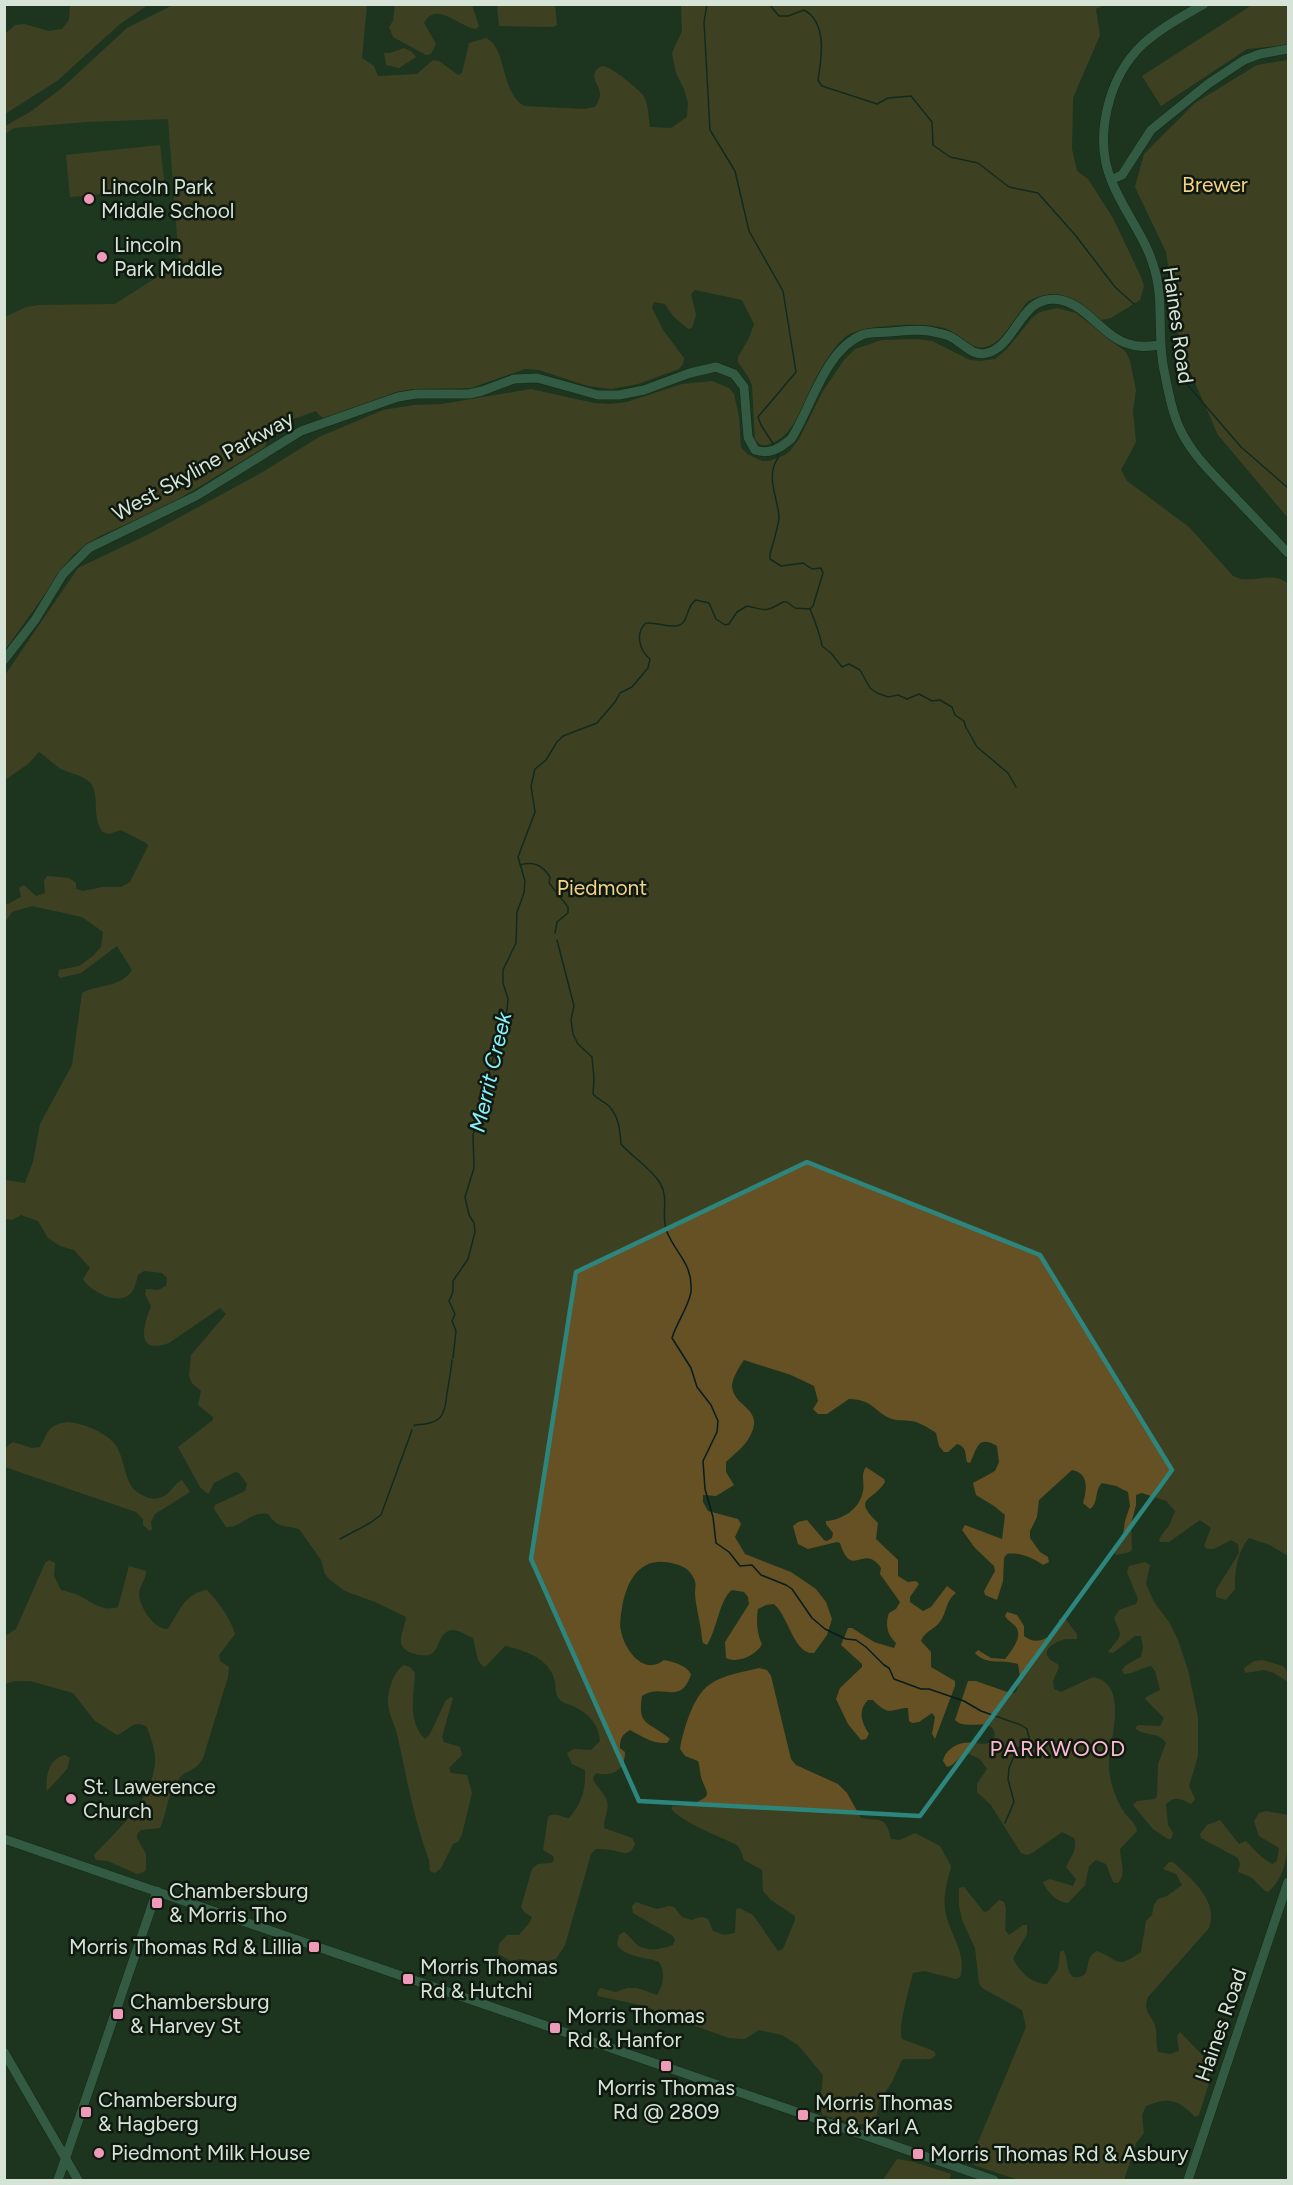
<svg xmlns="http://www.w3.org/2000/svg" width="1293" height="2185" viewBox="0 0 1293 2185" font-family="Figtree,sans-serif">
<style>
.built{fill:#203d22}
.green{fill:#655124}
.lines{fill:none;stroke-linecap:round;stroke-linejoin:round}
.stream{stroke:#061c1e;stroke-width:1.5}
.secondary-casing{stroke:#061b08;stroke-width:10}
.secondary{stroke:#4e886f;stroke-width:9}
.marked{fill:none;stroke:#2d867e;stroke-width:4.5;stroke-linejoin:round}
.poi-dot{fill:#ef9ab8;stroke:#0f190f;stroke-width:2}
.labels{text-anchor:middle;stroke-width:5;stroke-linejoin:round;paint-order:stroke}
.park-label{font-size:21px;fill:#f3d288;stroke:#0f190f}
.poi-label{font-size:21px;fill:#d6e4d7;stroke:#0f190f;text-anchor:start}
.street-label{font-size:21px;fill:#d6e4d7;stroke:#0f190f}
.water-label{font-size:22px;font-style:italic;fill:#88f2fe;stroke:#0f190f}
.neighbourhood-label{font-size:22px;letter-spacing:1.5px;fill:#fbbad0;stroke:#0f190f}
</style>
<rect width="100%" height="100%" fill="#1d341f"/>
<path class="built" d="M168 119 179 263 115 304 38 305 26 307 5 317V134L14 128 86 122Z"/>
<path class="green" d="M70 5H148L120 24 57 81 5 114V34L15 25 24 24 49 31 62 29 69 20Z
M173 5H367L362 58 374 66 378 76 417 74 433 60 439 61 458 75 462 73 469 43 486 38C507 47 500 92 524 106L584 109 595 107C608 88 591 85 595 72 597 68 602 65 606 67 614 69 638 89 643 95 649 104 648 116 650 127L671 128 687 117 688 103 684 89 676 73 672 53 682 31 681 5H1104L1096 9 1100 35 1073 98 1072 149 1077 171 1088 179 1113 218 1141 277 1144 286 1140 300 1111 318 1101 320C1075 301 1060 284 1027 302 1018 313 1005 337 993 344 973 356 961 333 944 328 923 322 863 324 845 337 834 346 825 362 818 374 805 397 797 435 770 444 763 447 759 445 755 439L752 385 749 378 738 362V357L749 338 754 324 742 300 695 290 691 294 696 315 692 328 688 329 673 316 665 304 654 302 652 308 663 330 684 358 683 364 679 369 638 384 611 389 588 386 539 370 525 369 471 388 413 389 396 392 326 419 320 416 316 411 291 420 266 434 267 441 265 447 169 505 100 536 85 546 73 555 5 650V317L26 307 38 305 115 304 179 263 168 119 86 122 14 128 5 134V126L30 112 62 88 127 28Z
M395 5H472L479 26 476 29C459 27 436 0 424 23L436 44 431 54 426 55 393 37 389 27 393 21Z
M497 5H555L557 25 553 27 499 26Z
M1252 5H1288V45L1247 49 1161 106 1142 76Z
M404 48 412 52 416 57 399 68 386 65 384 53H390Z
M1288 60V518L1218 435 1181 351 1166 252 1135 187 1144 154 1195 103 1257 65Z
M160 145 165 188 70 197 66 155Z
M1057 308 1076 313 1126 352 1130 361 1136 390 1133 411 1136 442 1121 470 1127 481 1189 527 1233 576C1251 586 1273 569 1288 584V1556L1270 1545 1249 1538C1238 1550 1234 1572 1235 1589L1226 1600 1216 1597V1590L1239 1553 1238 1544 1231 1540 1214 1549H1207L1204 1546 1211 1528 1200 1520 1169 1542H1160L1159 1539 1170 1524 1175 1511 1166 1501 1142 1493 1136 1495V1505L1131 1524 1132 1549 1130 1552 1116 1555 1114 1552 1122 1543 1125 1521 1130 1506 1128 1492 1116 1486 1102 1483C1094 1490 1099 1503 1090 1509L1083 1503C1087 1489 1089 1473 1072 1470L1039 1500 1037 1517 1030 1531V1538L1040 1552 1048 1557 1049 1562 1043 1565C1033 1558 1020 1552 1007 1554L1004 1558 1003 1581 997 1600 985 1595 984 1591 995 1571 994 1566 975 1548 962 1530 965 1525 1002 1539 1005 1515 994 1506 976 1495 973 1483 995 1471 999 1462 997 1446C977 1434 977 1450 970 1463L967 1462C965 1454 967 1447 957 1444L948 1452H944L939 1446 936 1433C929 1428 919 1422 911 1421 904 1420 898 1421 892 1419 872 1411 875 1400 849 1399L827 1414H818L813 1409 818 1401 814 1386 791 1375 744 1360C739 1367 733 1377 732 1385 732 1408 767 1407 749 1438 744 1447 734 1454 726 1462V1472L734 1485 716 1496 703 1495V1502L708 1511 738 1519 741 1524 735 1537 745 1554 791 1572 816 1589 826 1602 832 1619 827 1635 814 1653C794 1655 789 1617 774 1604L766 1605 758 1609C756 1619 757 1635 762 1644 757 1655 737 1664 726 1658L725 1642 749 1604 748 1597 744 1592 732 1590C719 1600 717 1630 707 1645L703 1643 702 1639C701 1624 696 1609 695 1594 695 1587 697 1583 693 1577 689 1569 683 1566 675 1564 642 1554 627 1578 622 1608 621 1615 619 1624 621 1631 625 1651 644 1676 664 1660 674 1662 686 1665 691 1674 681 1707 662 1682 642 1696 637 1727 649 1721 670 1739L667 1743C653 1744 643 1737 630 1730 622 1735 620 1738 620 1748L625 1752C625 1771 612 1777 596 1773L593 1778C595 1786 603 1791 606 1799 611 1810 603 1818 604 1828L632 1838 635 1843C631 1858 622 1852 611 1850 606 1849 601 1849 596 1849L591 1854 565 1945 556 1959 542 1962 520 1959 511 1961 498 1954 499 1944 507 1935H519L530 1922 532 1917 524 1912 521 1907 532 1869 538 1864 551 1863 554 1860 553 1856 543 1850 548 1817C556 1811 561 1818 569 1818 582 1803 586 1789 585 1770L572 1764 567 1753 574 1749 591 1750 600 1741C598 1723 589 1714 573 1706 569 1704 563 1703 560 1700 555 1695 556 1689 555 1682 551 1659 525 1650 505 1646L486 1666 483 1667 478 1660 473 1638C466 1635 458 1629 451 1630 432 1635 445 1664 412 1653 392 1646 405 1631 406 1617L375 1602 345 1591 329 1579 325 1574 321 1560 299 1529C283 1525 278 1528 268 1514 252 1510 241 1528 226 1527L214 1509 215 1505 245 1491 247 1484 239 1473 235 1472 214 1483 209 1493H207L200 1487 178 1447 213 1420V1417L198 1405 201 1391 192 1383 189 1376 191 1355 226 1314 220 1308 169 1343C135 1355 143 1326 151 1306L145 1294 146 1289 158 1290 166 1286 167 1278 162 1273 144 1271 138 1275C136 1282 135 1289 130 1294 118 1306 90 1291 83 1279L90 1268 74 1250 60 1246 48 1238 38 1221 21 1215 12 1220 5 1219V1180L25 1183 33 1162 40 1124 72 1065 82 993C98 984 121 988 132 970L117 946 81 973 60 978 58 975 59 970 79 966 93 956 101 947 103 932 82 917 32 906 12 912 5 922V904H8L21 897 19 888 24 885 36 896 45 893 44 881 47 876 69 878 76 883V889L83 891 103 887H121L130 882 148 846 146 843 121 830 109 834 103 832C92 818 99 803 93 787 89 776 71 774 61 769 54 765 47 757 39 752L28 764 5 780V675L78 568 147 535 261 473 319 437 383 410 414 405 442 404 531 389 594 403 610 404 627 402 682 384 712 381 729 388 734 394 739 417 741 447 747 454 762 461H769L785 455 790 451 799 439 823 391 844 360 855 349 882 340 917 339 932 341 970 360 980 361 995 359 1006 350 1032 318 1040 312Z
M67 1422C81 1423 103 1431 113 1442 128 1459 121 1487 144 1496 150 1499 155 1500 162 1497 171 1494 174 1483 182 1480L190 1492 155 1514 151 1522 152 1529 150 1531 143 1525V1519L136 1512 5 1467C4 1456 2 1448 13 1442L32 1448 40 1447C49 1432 46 1426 67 1422Z
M866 1467 884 1479 885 1482C873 1502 851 1497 878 1523L876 1539 898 1560V1576L908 1582 916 1581 919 1584 910 1597V1602L923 1611 931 1607 947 1586 956 1593C945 1601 947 1614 939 1623 933 1630 924 1632 921 1641L931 1652V1667L955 1681V1686L935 1739 932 1734 935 1717 932 1713 919 1722 912 1723 909 1721 908 1708C891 1708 890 1718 873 1700H868C857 1711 862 1723 869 1734L866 1739 861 1740 848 1724 836 1699 840 1688 862 1667V1664L841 1645 848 1628H852L874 1642 894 1648 896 1643C887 1635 885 1624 889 1613L896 1609 900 1602 880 1574 881 1568C863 1542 852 1581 840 1543L837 1542 808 1549 798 1544 793 1526 798 1522 807 1520 824 1540 827 1541 832 1538 833 1533 826 1524V1521C842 1520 860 1509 863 1491 865 1483 860 1475 866 1467Z
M49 1560 55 1563 54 1576 61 1590C68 1592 74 1593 80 1596 93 1603 103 1612 118 1607L129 1566 146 1571C146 1579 140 1585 139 1594 139 1606 154 1630 168 1629 179 1612 185 1593 207 1590 218 1602 230 1617 235 1634L219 1655 220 1661 229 1667 228 1677 203 1758C195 1773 186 1769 179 1779 166 1797 168 1810 160 1828L141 1830 137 1834V1838L146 1854V1869L144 1872 137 1874 108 1861 96 1860 94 1855C118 1829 156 1797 155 1758 155 1748 150 1736 147 1727 134 1718 128 1731 117 1735L95 1721 73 1693 30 1681H15L5 1684V1636L16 1629 45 1563Z
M1145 1562 1150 1565 1146 1584 1154 1602 1169 1622 1178 1640 1188 1670 1198 1717V1756L1189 1786 1195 1799 1191 1804C1181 1799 1175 1795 1166 1804L1168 1825 1173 1833 1171 1839H1168L1153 1829 1133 1805 1137 1801 1155 1799 1157 1796 1158 1764 1166 1743C1159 1731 1144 1737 1135 1728L1138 1725 1160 1726 1164 1718 1145 1699 1146 1697 1160 1690 1155 1671 1151 1666C1142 1667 1134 1674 1124 1674L1122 1670 1126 1665 1141 1657 1143 1647 1141 1636H1135L1113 1653 1108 1652 1119 1638 1120 1633 1114 1618 1119 1610 1136 1604 1138 1599 1127 1572 1129 1566Z
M1007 1612 1017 1615 1024 1626V1636C1038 1648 1057 1635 1059 1620L1062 1618 1066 1620 1077 1634V1639C1072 1640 1067 1638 1062 1640 1045 1646 1040 1657 1058 1664L1059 1667 1053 1681 1054 1689 1061 1692 1093 1677C1132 1685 1107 1744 1109 1769 1110 1783 1116 1800 1124 1812 1128 1818 1136 1823 1137 1831L1120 1849C1120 1860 1127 1873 1118 1883L1113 1882 1106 1864 1096 1860 1089 1866 1085 1885 1068 1903C1058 1903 1046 1891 1043 1882L1050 1879 1073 1886 1076 1879 1066 1867C1071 1856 1078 1850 1074 1838L1062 1832 1032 1853 1027 1855 1021 1853 991 1805 977 1792V1784L987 1769 980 1759 967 1753C958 1756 956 1765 947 1767L943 1761C945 1753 947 1752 953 1747 969 1737 981 1748 990 1742 998 1737 995 1726 986 1725 975 1723 963 1728 955 1720L968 1681H976L1010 1693H1015C1021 1685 1020 1673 1018 1664 1003 1659 987 1666 975 1653L978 1650 991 1658 1005 1659C1012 1651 1023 1636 1016 1627 1012 1622 1008 1621 1005 1616Z
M1262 1660 1283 1666 1288 1672V1682L1274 1673 1264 1670 1245 1673 1244 1668 1254 1661Z
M404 1665 410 1667 415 1673C414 1694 407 1722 425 1739L430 1734 446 1700 451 1697 453 1698 442 1737 444 1742 460 1747 462 1755 449 1768 451 1773 467 1775 472 1793 462 1834 459 1841 453 1844 441 1868 435 1873 430 1871 429 1860C414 1819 407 1780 398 1738 396 1726 388 1714 388 1702 388 1690 393 1672 404 1665Z
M759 1668 767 1670 771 1676 791 1759 796 1765 838 1784 847 1793 861 1818C880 1822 885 1814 891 1839L900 1840 915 1833 940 1846 951 1866C948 1880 943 1894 945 1909 948 1933 968 1953 960 1977L956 1979 924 1971 913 1973C910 1986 897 2029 902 2039L934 2051 936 2055 931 2059H905L902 2060 892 2082 880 2100 876 2118 870 2124H857L822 2115 820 2105 823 2075 798 2045 782 2035 759 2030 745 2039 729 2038 670 2017 645 2006 598 1996 597 1993 600 1988 616 1992 627 1988H637L657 1995C663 1986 666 1972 659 1962 646 1957 625 1957 617 1945L619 1935 624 1932C630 1936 633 1942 639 1946 648 1952 663 1949 673 1945L675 1940 673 1936 633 1913 632 1906 636 1902 657 1909 669 1906 674 1907 682 1917 692 1920C698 1917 702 1916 708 1919L713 1931 724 1935 735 1933 736 1910 739 1908 753 1915 778 1951 783 1949 795 1920V1916L771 1900 763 1891 762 1870 744 1860 740 1849 737 1845C723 1838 677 1820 671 1808L673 1806C682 1807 689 1806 697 1802 712 1795 707 1793 702 1780 700 1775 700 1767 698 1761L685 1756 680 1749C683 1731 693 1696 709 1685 722 1675 743 1672 759 1668Z
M65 1755 70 1758 67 1769 47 1791C45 1777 49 1758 65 1755Z
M1266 1811 1288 1815C1288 1841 1290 1874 1268 1892 1261 1889 1258 1883 1252 1878 1248 1875 1242 1874 1238 1872L1240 1864 1238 1858 1201 1838 1200 1834 1207 1825 1220 1820 1239 1844 1246 1841C1254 1849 1262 1860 1273 1864L1277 1861 1279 1848 1259 1836 1254 1821 1259 1813Z
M1169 1862H1173C1191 1879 1219 1900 1209 1928L1148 1997C1143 2010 1149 2013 1154 2023 1158 2031 1155 2043 1158 2052L1170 2054 1179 2051 1177 2036 1180 2032 1211 2064 1209 2083 1199 2115 1195 2117C1178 2099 1169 2097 1146 2106L1142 2115 1144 2133 1136 2143 1124 2180H1019L974 2165 976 2147 1026 2027 1022 2010 982 1988 979 1983 975 1948 962 1920 959 1906V1888L964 1887 984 1912 988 1911 999 1900 1004 1902 1006 1909 1005 1930 1009 1935 1023 1925H1027V1934L1013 1958C1018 1971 1033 1985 1047 1984L1058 1969 1060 1952 1063 1950C1069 1958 1065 1970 1073 1977 1096 1979 1080 1960 1097 1951 1120 1960 1115 1970 1141 1952L1146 1921 1152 1915 1154 1905 1158 1899 1167 1896 1182 1885 1176 1874 1163 1869Z
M897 2159 914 2162 951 2174 949 2180H883Z"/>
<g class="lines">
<path class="stream" d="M707 4 704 22 710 130 735 171 749 231 783 291 796 372 758 417 761 425 774 445
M769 4 779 16H788L804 10C827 22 822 57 818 80L822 86 877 104 888 98 911 96 932 122 933 145 950 157 978 163 1009 187 1038 193 1076 236 1115 287 1134 304
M1185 382 1241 447 1288 488
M810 609C815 621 820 633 822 646L831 653 842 667 849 664 860 670 870 688 877 693 888 697 898 695 907 699 919 694 932 701 940 700 952 707 955 715 964 721 966 728
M967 729 977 747 1008 773 1016 787
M520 865C534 861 542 865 550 877L549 883 568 907V913L557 922 555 933
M557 940 574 1006 571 1020 573 1034 578 1044 592 1057 594 1078 593 1094C598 1100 604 1101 609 1106 619 1117 620 1130 621 1144 633 1158 650 1167 660 1183 670 1199 660 1216 667 1232 676 1254 693 1264 691 1291 690 1304 676 1324 672 1338L691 1368 697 1387 711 1405 718 1421 717 1432 703 1461 705 1489 713 1517 716 1543 729 1552 740 1566 752 1565 761 1575 786 1585 792 1589 812 1618 825 1629 846 1639 856 1640 866 1647 884 1665 889 1668 894 1679 921 1689H929L964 1701 981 1711 1021 1725 1027 1729 1029 1738 1028 1742 1017 1749 1009 1768 1008 1779 1014 1802 1005 1823
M453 1358 456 1331 452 1321 455 1314 449 1301 453 1292V1281L468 1259 475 1232 474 1223 469 1215 465 1197 474 1168 473 1135 482 1105 488 1094 487 1079 507 1010 508 999 503 983V970L516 943 517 912 524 893 525 881 518 857 535 812 531 786 535 769 546 760 557 742 563 736 597 723 615 702 620 693 632 687 648 668 650 659C639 650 635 633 646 623 656 622 666 627 676 626 690 624 685 606 696 600L709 603 716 619 725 625 729 624 737 612 747 606C767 610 764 613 783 602H787L795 608 810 609 813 606 823 573 821 568 812 569 803 563 781 566 770 559V554C772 547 779 524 779 517 778 498 765 476 778 458L777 452
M414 1426 415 1425C440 1424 445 1418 447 1393 449 1382 451 1371 452 1360
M340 1539 370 1523 381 1515 412 1430"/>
<g class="secondary-casing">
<path id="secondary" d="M1204 4C1183 16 1161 28 1143 44 1108 77 1093 138 1112 182 1124 212 1147 239 1155 271 1164 303 1157 338 1164 370 1168 390 1172 413 1181 431 1192 454 1212 473 1229 491 1249 512 1269 533 1288 553
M1111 180 1122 175 1151 130 1208 84 1244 60 1260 54 1288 49
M4 660 35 620 63 574 89 548 196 496 301 431 398 397 416 394H469L482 391 514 379 537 378 598 395H619L644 390 690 373 716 367 734 374 744 387 748 437 755 450C770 455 780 448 791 439 811 408 825 350 862 335 869 332 880 333 889 332 905 331 922 328 938 333 942 334 948 335 951 337 963 343 972 357 987 353 1018 345 1020 292 1061 300 1088 306 1103 337 1129 344 1139 348 1150 346 1160 345
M4 1839 994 2180
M4 2052 78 2180
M58 2180 157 1891
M1188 2180 1288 1882"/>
</g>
<use href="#secondary" class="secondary"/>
</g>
<path d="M0 0H1293V2185H0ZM807 1162 1040 1255 1172 1470 920 1816 639 1801 531 1559 576 1272Z" fill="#1d341f" fill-opacity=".55" fill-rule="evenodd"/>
<path class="marked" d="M807 1162 1040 1255 1172 1470 920 1816 639 1801 531 1559 576 1272Z"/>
<g class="poi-dot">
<circle cx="89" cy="199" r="6"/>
<circle cx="102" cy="257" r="6"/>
<circle cx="71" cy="1799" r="6"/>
<rect x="151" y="1897" width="12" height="12" rx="3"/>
<rect x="308" y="1941" width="12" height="12" rx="3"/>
<rect x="402" y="1973" width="12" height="12" rx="3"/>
<rect x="112" y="2008" width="12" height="12" rx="3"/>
<rect x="549" y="2022" width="12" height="12" rx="3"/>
<rect x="660" y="2060" width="12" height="12" rx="3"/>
<rect x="80" y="2106" width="12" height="12" rx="3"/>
<rect x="797" y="2109" width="12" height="12" rx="3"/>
<circle cx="99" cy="2153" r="6"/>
<rect x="912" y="2148" width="12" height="12" rx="3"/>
</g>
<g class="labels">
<g class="park-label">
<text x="1215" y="192">Brewer</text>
<text x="602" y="895">Piedmont</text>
</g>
<g class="poi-label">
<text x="101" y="194">Lincoln Park<tspan x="101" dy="24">Middle School</tspan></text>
<text x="114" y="252">Lincoln<tspan x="114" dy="24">Park Middle</tspan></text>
<text x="83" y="1794">St. Lawerence<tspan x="83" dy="24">Church</tspan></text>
<text x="169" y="1898">Chambersburg<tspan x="169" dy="24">&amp; Morris Tho</tspan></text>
<text x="302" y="1954" text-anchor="end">Morris Thomas Rd &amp; Lillia</text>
<text x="420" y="1974">Morris Thomas<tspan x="420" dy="24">Rd &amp; Hutchi</tspan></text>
<text x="130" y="2009">Chambersburg<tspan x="130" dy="24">&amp; Harvey St</tspan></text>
<text x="567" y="2023">Morris Thomas<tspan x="567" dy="24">Rd &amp; Hanfor</tspan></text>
<text x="666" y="2095" text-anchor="middle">Morris Thomas<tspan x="666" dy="24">Rd @ 2809</tspan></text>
<text x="98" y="2107">Chambersburg<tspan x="98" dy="24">&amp; Hagberg</tspan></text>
<text x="815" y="2110">Morris Thomas<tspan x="815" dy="24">Rd &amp; Karl A</tspan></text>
<text x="111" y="2160">Piedmont Milk House</text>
<text x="930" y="2161">Morris Thomas Rd &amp; Asbury</text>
</g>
<g class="street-label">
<text transform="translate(1178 325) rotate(82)" y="7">Haines Road</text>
<text transform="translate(203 466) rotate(-29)" y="7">West Skyline Parkway</text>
<text transform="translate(1221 2025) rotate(-71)" y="7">Haines Road</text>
</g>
<g class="water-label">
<text transform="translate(490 1072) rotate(-77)" y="8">Merrit Creek</text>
</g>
<g class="neighbourhood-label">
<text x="1058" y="1756">PARKWOOD</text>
</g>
</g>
<rect width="1293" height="2185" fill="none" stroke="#d6e4d7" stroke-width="12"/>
</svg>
